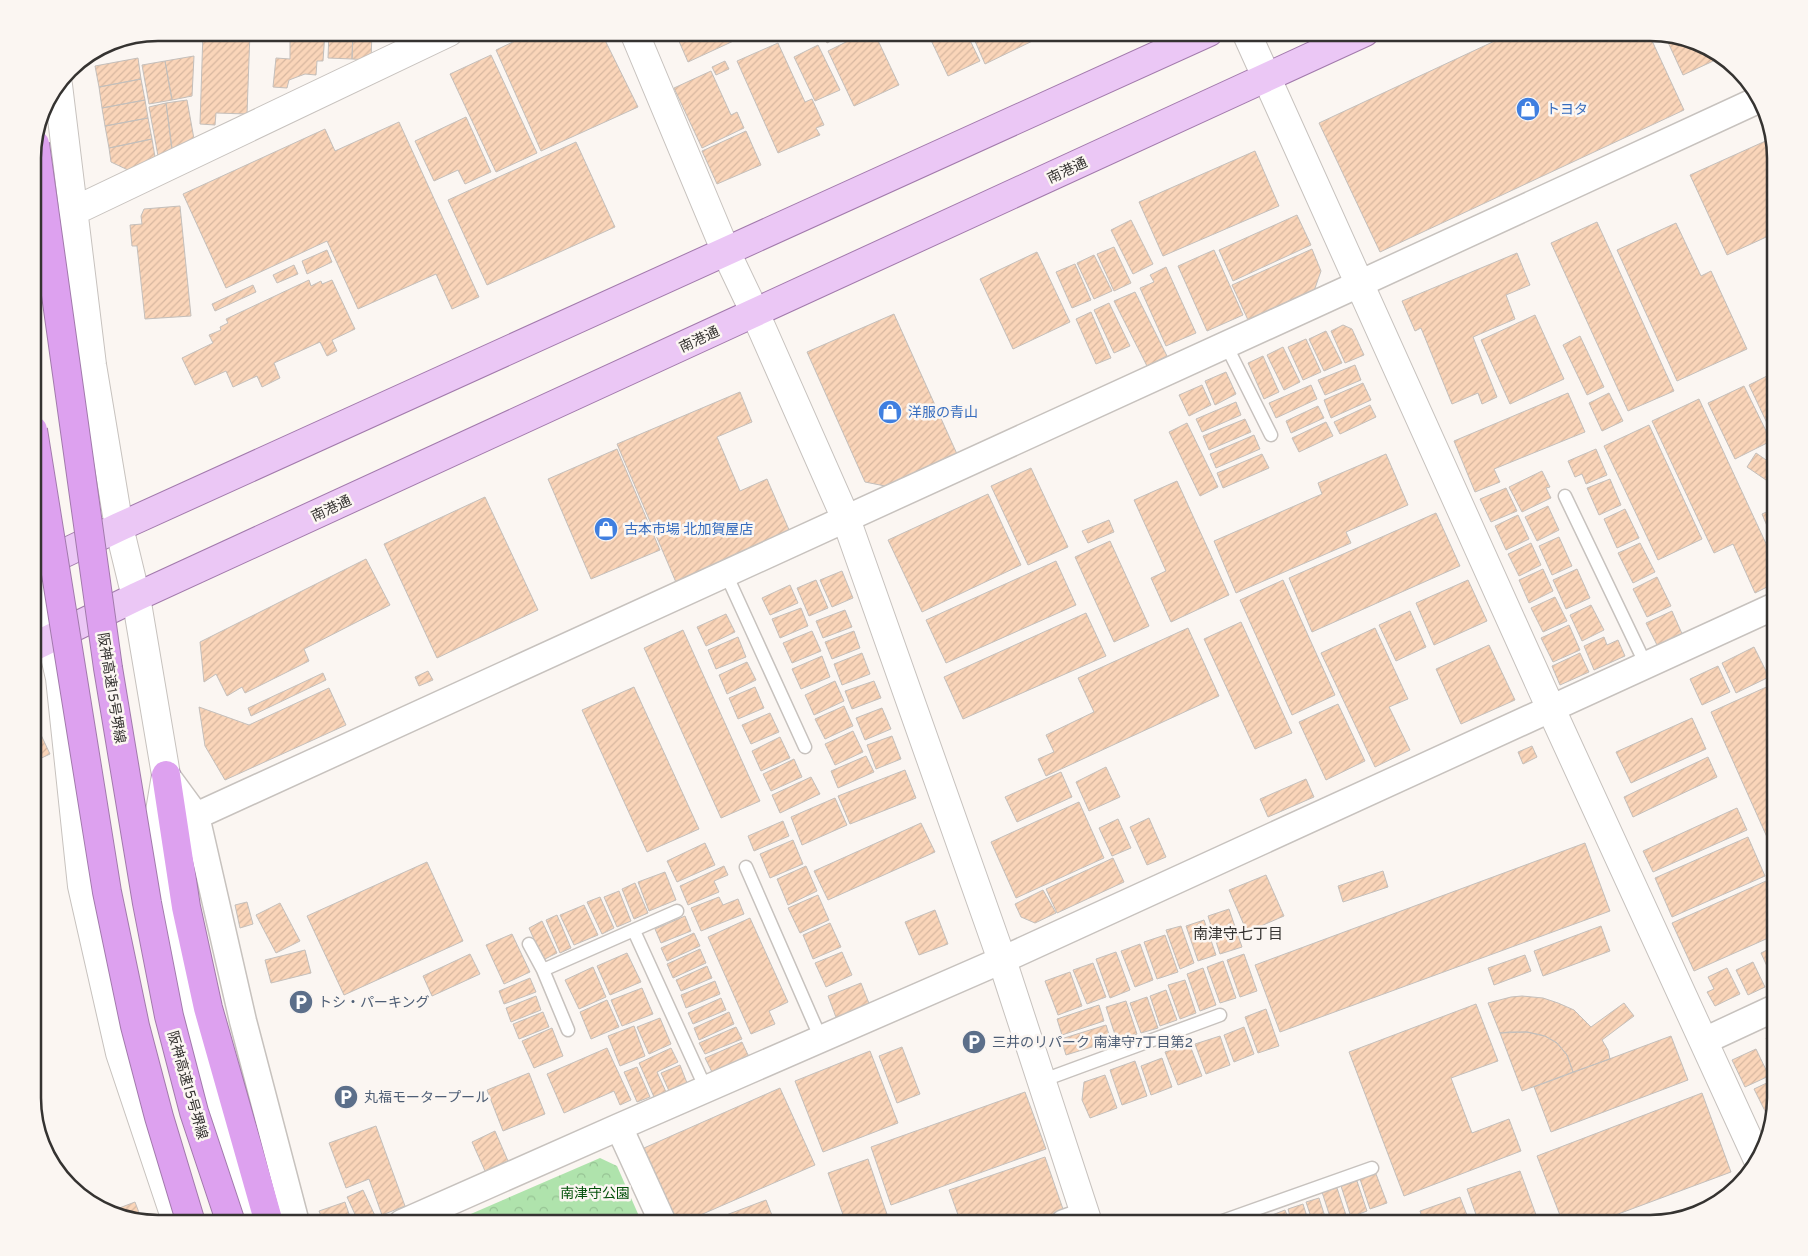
<svg xmlns="http://www.w3.org/2000/svg" width="1808" height="1256" viewBox="0 0 1808 1256" font-family="Overpass,'Noto Sans JP',sans-serif">
<style>
.park{fill:url(#park-crowns)}
.building{fill:url(#building-hatch);stroke:#c4bfbb}
.lines{fill:none;stroke-linecap:round;stroke-linejoin:round}
.service-casing{stroke:#c7c2be;stroke-width:15}
.minor-casing{stroke:#c7c2be;stroke-width:29}
.tertiary-casing{stroke:#c7c2be;stroke-width:30}
.primary-casing{stroke:#a27aac;stroke-width:30}
.motorway-casing{stroke:#a27aac;stroke-width:30}
.service{stroke:#fff;stroke-width:12}
.minor{stroke:#fff;stroke-width:26}
.tertiary{stroke:#fff;stroke-width:28}
.primary{stroke:#ebc7f5;stroke-width:28}
.motorway{stroke:#dda1ef;stroke-width:28}
.motorway-bridge-casing{stroke:#a27aac;stroke-width:30;stroke-linecap:butt}
.motorway-bridge{stroke:#dda1ef;stroke-width:28}
.labels{text-anchor:middle;stroke-width:5;stroke-linejoin:round;paint-order:stroke}
.shop-label{font-size:14px;fill:#366cbe;stroke:#fbf6f2;text-anchor:start}
.street-label{font-size:14px;fill:#353331;stroke:#fbf6f2}
.service-label{font-size:14px;fill:#4e5e75;stroke:#fbf6f2;text-anchor:start}
.park-label{font-size:14px;fill:#04520b;stroke:#fbf6f2}
.neighbourhood-label{font-size:15px;fill:#353331;stroke:#fbf6f2}
.rim{fill:none;stroke:#353331;stroke-width:2.5}
</style>
<defs>
<pattern id="park-crowns" width="20" height="18" patternUnits="userSpaceOnUse" patternTransform="scale(1.25)"><rect width="20" height="18" fill="#afe3ac"/><path d="M2 6a3 3 0 1 1 6 0M12 15a3 3 0 1 1 6 0" fill="none" stroke="#97c394"/></pattern>
<pattern id="building-hatch" width="6" height="6" patternUnits="userSpaceOnUse" patternTransform="scale(1.25)"><rect width="6" height="6" fill="#fad5b9"/><path d="M-1 1l2-2M0 6l6-6M5 7l2-2" fill="none" stroke="#d7b7a0"/></pattern>
</defs>
<rect width="100%" height="100%" fill="#fbf6f2"/>
<path class="park" d="M600 1158 617 1166 642 1223H450Z"/>
<path class="building" d="M160 32H184V38L160 37Z
M203 32H250L247 114 216 113 215 125 200 124Z
M276 32H325L323 61H317L316 75 305 74 289 80 287 88 273 87 276 58 290 59V40H276Z
M329 32H353L352 59 328 58Z
M353 32H372L371 60 352 59Z
M534 32H601L638 107 541 151 496 50Z
M675 32H753L688 62Z
M822 32H849L827 43Z
M866 32H874L899 85 854 106 828 51Z
M936 32H966L980 61 948 76 929 36Z
M971 32H1051L985 64Z
M1514 32H1648L1684 110 1380 252 1319 123Z
M1666 38 1720 54 1722 57 1683 75Z
M778 43 805 102 812 99 824 125 816 128 820 135 778 153 737 61Z
M818 45 840 90 815 101 794 57Z
M491 55 537 153 496 172 450 74Z
M194 56 192 96 172 100 165 61Z
M138 58 141 79 99 87 95 66Z
M165 61 172 100 149 104 142 65Z
M725 61 729 69 716 75 712 67Z
M711 71 731 115 737 112 744 128 702 148 674 88Z
M141 79 145 100 102 108 99 87Z
M145 100 148 118 105 126 102 108Z
M187 100 194 139 172 149 166 103Z
M166 103 172 149 158 156 149 107Z
M466 117 491 172 465 184 458 170 434 181 415 141Z
M148 118 152 139 109 148 105 126Z
M399 122 479 297 452 309 436 274 358 309 327 241 226 288 183 194 325 129 335 151Z
M746 131 761 165 717 184 702 151Z
M152 139 155 157 128 170 111 162 109 148Z
M1770 139 1775 158V233L1727 255 1690 175Z
M576 142 615 227 487 285 448 200Z
M1255 151 1279 206 1163 256 1139 202Z
M180 206 191 316 145 319 137 246H132L130 225 142 224 141 216 144 209Z
M1297 215 1311 245 1233 281 1219 250Z
M1131 220 1153 264 1133 274 1111 230Z
M1597 222 1674 391 1628 411 1551 243Z
M1676 223 1701 276 1711 271 1747 349 1677 381 1617 250Z
M1114 247 1131 283 1114 291 1097 254Z
M1312 249 1321 271 1314 291 1248 320 1232 285Z
M327 250 332 262 307 274 302 261Z
M1214 250 1243 315 1207 331 1178 266Z
M1037 252 1070 322 1013 349 980 279Z
M1517 253 1530 285 1506 295 1515 319 1473 337 1497 397 1482 404 1478 393 1452 404 1421 328 1415 331 1402 301Z
M1094 255 1112 291 1094 299 1077 263Z
M1075 264 1091 300 1072 308 1056 272Z
M294 265 298 274 277 283 273 275Z
M1166 267 1196 333 1166 346 1140 288 1154 282 1150 275Z
M309 280 311 286 321 281 322 284 332 280 355 329 332 340 337 351 327 356 320 342 274 363 280 378 262 387 257 376 233 387 226 371 195 385 182 358 213 343 209 335 221 330 220 327 228 323 226 319Z
M253 285 256 292 215 311 212 304Z
M1135 292 1167 356 1147 366 1114 301Z
M1109 303 1130 346 1114 353 1094 310Z
M1091 312 1111 358 1096 364 1076 319Z
M894 314 957 454 885 486 865 482 807 352Z
M1535 315 1564 379 1510 404 1481 340Z
M1343 325 1352 329 1364 355 1345 363 1331 331Z
M1326 331 1342 363 1324 371 1309 339Z
M1580 336 1604 387 1587 395 1563 345Z
M1306 339 1321 372 1303 380 1288 347Z
M1283 347 1300 382 1284 390 1267 355Z
M1263 356 1279 392 1264 399 1248 363Z
M1355 365 1361 380 1325 395 1318 380Z
M1226 372 1236 394 1215 405 1205 381Z
M1771 374 1775 383V440L1749 385Z
M1363 383 1371 400 1331 418 1324 400Z
M1202 385 1211 405 1189 416 1179 395Z
M1311 385 1317 399 1276 418 1269 403Z
M1744 386 1771 441 1735 459 1708 403Z
M740 392 752 422 717 437 740 491 767 479 793 539 678 587 617 444Z
M1568 393 1585 432 1494 469 1500 482 1475 492 1454 441Z
M1609 393 1623 421 1602 431 1589 403Z
M1699 399 1775 563V583L1755 593 1733 544 1714 553 1652 421Z
M1236 402 1241 415 1202 432 1196 419Z
M1370 405 1376 417 1340 434 1334 422Z
M1318 406 1324 418 1291 433 1286 421Z
M1245 419 1251 432 1209 450 1203 436Z
M1326 422 1333 436 1299 452 1292 438Z
M1187 423 1218 487 1200 496 1169 432Z
M1649 425 1702 539 1658 560 1604 446Z
M1254 435 1260 449 1216 468 1210 454Z
M617 449 660 550 591 579 548 479Z
M1596 449 1607 475 1586 484 1582 474 1575 477 1568 461Z
M1756 453 1775 466 1766 480 1747 467Z
M1262 454 1269 468 1223 488 1217 473Z
M1386 454 1408 505 1346 532 1351 543 1236 593 1214 541 1322 494 1318 483Z
M1031 468 1068 547 1028 565 991 486Z
M1542 471 1550 487 1546 488 1551 498 1522 512 1509 487Z
M1610 479 1621 505 1599 515 1587 488Z
M1177 481 1229 595 1171 622 1151 578 1166 571 1134 500Z
M1506 488 1517 511 1491 522 1480 499Z
M988 494 1021 565 922 612 888 540Z
M485 497 538 610 437 658 384 544Z
M1548 506 1559 530 1537 541 1525 517Z
M1775 508V522L1767 526 1762 514Z
M1625 509 1639 538 1617 548 1604 519Z
M1436 513 1460 566 1312 632 1289 578Z
M1518 515 1529 539 1506 550 1495 526Z
M1109 520 1114 532 1088 543 1082 531Z
M1559 537 1572 566 1552 575 1539 546Z
M1110 541 1149 626 1114 642 1075 557Z
M1531 543 1541 565 1519 576 1508 554Z
M1640 543 1655 572 1633 583 1618 553Z
M366 559 390 605 304 649 309 661 245 693 242 687 227 696 216 674 204 682 200 642Z
M1056 561 1076 605 946 663 926 620Z
M1543 569 1553 591 1529 603 1519 580Z
M1577 569 1590 598 1566 609 1553 580Z
M842 571 853 598 832 607 820 580Z
M1657 577 1671 606 1647 617 1633 589Z
M816 580 828 608 809 616 797 588Z
M1283 580 1335 695 1292 715 1240 600Z
M1468 580 1487 621 1434 645 1416 603Z
M790 585 798 603 770 615 762 598Z
M1555 597 1567 621 1543 632 1531 608Z
M1591 605 1604 630 1582 641 1570 615Z
M801 608 808 626 780 638 772 619Z
M845 610 852 627 823 638 816 621Z
M1410 611 1426 647 1396 661 1379 625Z
M1672 611 1683 636 1658 647 1646 623Z
M1086 613 1106 656 963 719 944 677Z
M726 614 735 632 706 646 697 627Z
M1241 622 1292 733 1255 749 1204 639Z
M1569 625 1580 650 1553 662 1541 638Z
M1188 628 1219 696 1046 776 1038 759 1054 752 1046 735 1094 712 1078 678Z
M1375 628 1408 699 1389 707 1410 750 1375 767 1321 653Z
M683 630 760 801 721 818 644 648Z
M812 631 821 651 792 663 783 643Z
M854 631 860 648 832 659 825 642Z
M738 637 746 657 716 669 708 650Z
M1604 637 1607 645 1618 640 1625 656 1594 670 1584 646Z
M1489 645 1515 700 1461 724 1436 669Z
M1754 647 1769 677 1736 693 1722 663Z
M862 653 870 674 842 685 834 664Z
M1580 653 1589 672 1560 685 1552 666Z
M822 656 830 677 801 689 792 669Z
M747 662 756 680 727 694 719 675Z
M1718 666 1730 692 1702 705 1690 679Z
M428 671 433 680 419 686 415 677Z
M323 673 326 680 251 716 248 708Z
M835 681 844 701 814 715 805 695Z
M874 681 881 698 852 709 845 691Z
M1773 684 1775 689V855L1711 712Z
M634 687 699 829 647 852 582 710Z
M755 687 764 708 738 719 729 698Z
M329 688 346 725 225 780 205 746 199 707 249 725Z
M1338 704 1365 761 1326 780 1299 722Z
M844 706 853 726 825 739 815 719Z
M882 708 891 729 865 740 856 718Z
M770 713 779 732 751 744 742 725Z
M1692 718 1706 749 1631 783 1616 752Z
M34 720 50 754 33 762V721Z
M853 731 863 752 835 765 825 744Z
M892 736 901 759 876 769 867 745Z
M780 737 790 758 761 771 752 751Z
M1532 746 1537 757 1523 764 1518 752Z
M866 756 874 772 838 788 831 771Z
M1708 757 1717 777 1633 817 1624 797Z
M794 759 802 777 771 791 763 774Z
M1106 767 1120 797 1089 811 1076 782Z
M905 770 916 798 850 824 838 796Z
M1061 772 1072 797 1017 822 1005 797Z
M811 777 820 794 780 813 772 795Z
M1306 779 1314 797 1268 817 1260 799Z
M835 798 847 825 802 845 791 817Z
M1079 802 1104 858 1016 898 991 842Z
M1737 808 1747 830 1653 872 1643 851Z
M1149 818 1166 857 1147 865 1130 827Z
M1118 819 1131 848 1112 856 1099 828Z
M783 821 789 836 754 851 748 836Z
M921 823 935 852 828 900 814 871Z
M1748 837 1765 876 1672 917 1655 878Z
M793 840 803 864 770 878 760 854Z
M705 843 715 865 677 882 667 861Z
M1585 843 1610 911 1280 1032 1255 965Z
M1113 858 1124 882 1057 913 1046 889Z
M427 862 463 941 344 995 307 916Z
M724 866 728 875 714 881 719 892 688 905 680 886Z
M806 866 817 891 788 905 777 879Z
M1383 871 1388 887 1343 902 1338 886Z
M665 872 676 900 649 911 638 882Z
M1266 875 1284 916 1247 932 1229 890Z
M1775 877V935L1694 971 1672 923Z
M635 883 648 913 634 919 622 889Z
M1043 890 1056 913 1035 923 1021 917 1015 904Z
M619 891 631 921 617 927 604 897Z
M818 895 829 920 800 933 788 908Z
M600 897 614 928 602 934 587 902Z
M719 897 723 905 738 899 744 914 701 931 691 908Z
M247 902 253 924 240 928 235 905Z
M280 903 300 941 276 953 256 915Z
M584 905 598 935 574 945 560 915Z
M1229 909 1242 947 1220 954 1208 916Z
M935 910 948 944 919 955 905 922Z
M557 915 571 948 560 953 546 920Z
M685 916 691 931 661 943 655 929Z
M750 918 788 1002 769 1011 775 1024 751 1034 708 937Z
M1204 920 1216 955 1198 961 1186 926Z
M542 921 557 953 543 960 529 928Z
M830 923 841 947 813 959 803 935Z
M1181 926 1194 963 1180 969 1166 930Z
M1601 926 1610 951 1543 976 1534 951Z
M694 933 700 946 667 961 661 948Z
M512 934 530 972 504 984 486 945Z
M1165 935 1178 972 1157 979 1144 942Z
M1140 944 1153 980 1135 987 1121 951Z
M1775 946V984L1761 953Z
M700 949 706 963 673 978 667 964Z
M305 950 311 973 271 983 265 960Z
M842 952 852 975 826 987 815 963Z
M1116 952 1130 990 1110 998 1096 959Z
M627 953 641 982 610 995 597 966Z
M470 954 480 974 432 996 423 976Z
M1244 954 1257 991 1240 997 1227 960Z
M1525 955 1531 971 1494 985 1488 968Z
M1223 961 1236 998 1220 1003 1207 967Z
M1753 962 1765 987 1748 995 1736 970Z
M1093 963 1106 997 1087 1004 1073 970Z
M707 966 712 978 681 991 676 980Z
M593 967 606 997 579 1009 565 980Z
M1203 968 1216 1005 1200 1011 1187 974Z
M1727 968 1740 994 1715 1006 1707 992 1714 989 1708 977Z
M1070 972 1082 1006 1058 1015 1045 981Z
M530 978 536 992 504 1004 499 991Z
M1185 980 1196 1013 1180 1019 1168 985Z
M715 981 720 994 686 1008 681 995Z
M861 983 870 1006 837 1020 828 996Z
M642 988 653 1014 622 1026 611 1000Z
M1166 990 1177 1020 1160 1026 1150 996Z
M536 996 541 1010 511 1022 506 1008Z
M1522 996 1543 998 1558 1003 1574 1010 1591 1027 1624 1003 1634 1016 1602 1040 1608 1050 1610 1059 1573 1072 1567 1055 1557 1043 1545 1036 1527 1032 1500 1033 1488 1003 1511 997Z
M1147 997 1158 1028 1141 1033 1130 1003Z
M721 998 726 1010 693 1024 688 1013Z
M607 1000 619 1027 591 1039 580 1012Z
M1126 1001 1137 1034 1117 1041 1106 1007Z
M1476 1004 1498 1061 1451 1078 1472 1133 1509 1119 1521 1151 1404 1196 1349 1052Z
M1099 1005 1104 1021 1062 1035 1057 1019Z
M1266 1009 1279 1046 1258 1053 1245 1017Z
M543 1012 549 1027 519 1039 513 1024Z
M729 1012 734 1024 699 1040 694 1028Z
M660 1018 671 1044 649 1054 637 1027Z
M1106 1025 1111 1041 1066 1055 1061 1039Z
M634 1026 645 1056 620 1066 608 1036Z
M736 1027 742 1039 705 1054 699 1043Z
M1244 1027 1254 1054 1234 1062 1224 1035Z
M552 1028 563 1056 534 1068 522 1041Z
M1509 1032H1527L1545 1036 1557 1043 1567 1055 1573 1072 1522 1091 1500 1033Z
M1775 1033V1058L1766 1038Z
M1220 1036 1230 1065 1206 1074 1195 1044Z
M1671 1036 1688 1080 1551 1132 1534 1087Z
M742 1042 749 1057 713 1074 705 1058Z
M1189 1043 1202 1076 1178 1085 1165 1052Z
M902 1047 920 1094 897 1103 879 1056Z
M607 1048 631 1100 620 1105 614 1091 564 1113 547 1074Z
M671 1048 678 1062 657 1072 666 1092 654 1097 639 1063Z
M1756 1049 1769 1076 1745 1087 1732 1060Z
M870 1051 898 1123 823 1152 795 1081Z
M1162 1058 1172 1087 1151 1095 1141 1066Z
M1135 1061 1147 1096 1122 1105 1110 1070Z
M680 1065 687 1083 669 1091 661 1073Z
M637 1067 650 1097 637 1102 624 1072Z
M529 1073 545 1114 503 1131 487 1090Z
M1105 1075 1117 1108 1090 1118 1082 1100 1084 1082Z
M1775 1079V1098L1771 1113 1767 1115 1754 1089Z
M780 1088 815 1165 682 1223H677L644 1148Z
M1025 1092 1046 1149 891 1205 871 1147Z
M1702 1093 1731 1172 1594 1223H1563L1537 1156Z
M376 1126 405 1206 382 1215 369 1179 346 1188 329 1143Z
M495 1131 508 1161 485 1171 472 1142Z
M1045 1157 1064 1212 1030 1223H961L949 1190Z
M868 1159 890 1223H846L828 1173Z
M1520 1171 1539 1223H1479L1467 1189Z
M1376 1174 1387 1203 1370 1209 1360 1179Z
M1357 1181 1367 1211 1351 1217 1341 1186Z
M1337 1188 1347 1218 1332 1223 1322 1192Z
M363 1190 377 1220 371 1223H359L347 1197Z
M1460 1197 1470 1223H1424L1420 1211Z
M1319 1198 1327 1223H1313L1306 1202Z
M766 1200 775 1223H705Z
M135 1202 141 1218 114 1210Z
M345 1202 352 1223H324L319 1211Z
M1303 1204 1309 1223H1292L1288 1209Z
M1285 1210 1290 1223H1275L1272 1215Z
M1409 1216 1412 1223H1389Z"/>
<g class="lines">
<g class="service-casing">
<path id="service" d="M1226 345 1271 435
M1565 496 1646 665
M726 574 805 747
M746 867 821 1039
M634 931 706 1089
M529 944 543 970 568 1030
M543 970 677 911
M1041 1081 1220 1015
M1217 1223 1372 1168"/>
</g>
<g class="minor-casing">
<path id="minor" d="M166 775 196 816 243 1021 296 1223
M196 816 1359 284 1760 99
M1704 1041 1775 1008
M619 1127 663 1223
M402 1223 619 1127 1002 960 1775 606
M1064 1223 1084 1216"/>
</g>
<g class="tertiary-casing">
<path id="tertiary" d="M634 32 726 252 755 313 846 519 1002 960 1088 1223
M1246 32 1551 709 1757 1158
M58 85 92 365 119 527 136 597 166 775 154 848 197 1050 250 1223
M72 212 449 32
M45 575 51 639 60 678 82 886 120 1053 177 1223"/>
</g>
<g class="primary-casing">
<path id="primary" d="M33 568 119 527 1209 32
M33 647 136 597 1365 32"/>
</g>
<g class="motorway-casing">
<path id="motorway" d="M166 775 186 907 208 1008 269 1223"/>
</g>
<use href="#service" class="service"/>
<use href="#minor" class="minor"/>
<use href="#tertiary" class="tertiary"/>
<use href="#primary" class="primary"/>
<use href="#motorway" class="motorway"/>
<g class="motorway-bridge-casing">
<path id="motorway-bridge" d="M35 144 108 668 147 903 169 1016 194 1112 231 1223
M33 430 107 892 135 1026 159 1117 191 1223"/>
</g>
<use href="#motorway-bridge" class="motorway-bridge"/>
</g>
<defs>
<g id="shop-disc" transform="scale(1.25)"><circle r="9.5" fill="#3f7fe0" stroke="#fbf6f2"/><path d="M-5-2.5h2.3a2.7 3.5 0 0 1 5.4 0H5L5.5 6h-11ZM-1.5-2.5h3a1.5 2.3 0 0 0-3 0Z" fill="#fff"/></g>
<g id="parking-disc" transform="scale(1.25)"><circle r="9.5" fill="#5c6f8a" stroke="#fbf6f2"/><path d="M-3.5-5.5H1a3.5 3.5 0 0 1 0 7H-1V5.5H-3.5ZM-1-3.4V-.6H.8a1.4 1.4 0 0 0 0-2.8Z" fill="#fff"/></g>
</defs>
<g fill-rule="evenodd">
<use href="#shop-disc" x="1528" y="109"/>
<use href="#shop-disc" x="890" y="412"/>
<use href="#shop-disc" x="606" y="529"/>
<use href="#parking-disc" x="301" y="1002"/>
<use href="#parking-disc" x="974" y="1042"/>
<use href="#parking-disc" x="346" y="1097"/>
</g>
<g class="labels">
<g class="shop-label">
<text x="1546" y="114">トヨタ</text>
<text x="908" y="417">洋服の青山</text>
<text x="624" y="534">古本市場 北加賀屋店</text>
</g>
<g class="street-label">
<text transform="translate(1067 170) rotate(-25)" y="5">南港通</text>
<text transform="translate(699 339) rotate(-25)" y="5">南港通</text>
<text transform="translate(331 508) rotate(-25)" y="5">南港通</text>
<text transform="translate(112 688) rotate(81)" y="5">阪神高速15号堺線</text>
<text transform="translate(188 1085) rotate(74)" y="5">阪神高速15号堺線</text>
</g>
<g class="service-label">
<text x="318" y="1007">トシ・パーキング</text>
<text x="992" y="1047">三井のリパーク 南津守7丁目第2</text>
<text x="364" y="1102">丸福モータープール</text>
</g>
<g class="park-label">
<text x="595" y="1198">南津守公園</text>
</g>
<g class="neighbourhood-label">
<text x="1238" y="939">南津守七丁目</text>
</g>
</g>
<path d="M0 0H1808V1256H0ZM158 41H1650A117 117 0 0 1 1767 158V1098A117 117 0 0 1 1650 1215H158A117 117 0 0 1 41 1098V158A117 117 0 0 1 158 41Z" fill="#fbf6f2" fill-rule="evenodd"/>
<path class="rim" d="M158 41H1650A117 117 0 0 1 1767 158V1098A117 117 0 0 1 1650 1215H158A117 117 0 0 1 41 1098V158A117 117 0 0 1 158 41Z"/>
</svg>
